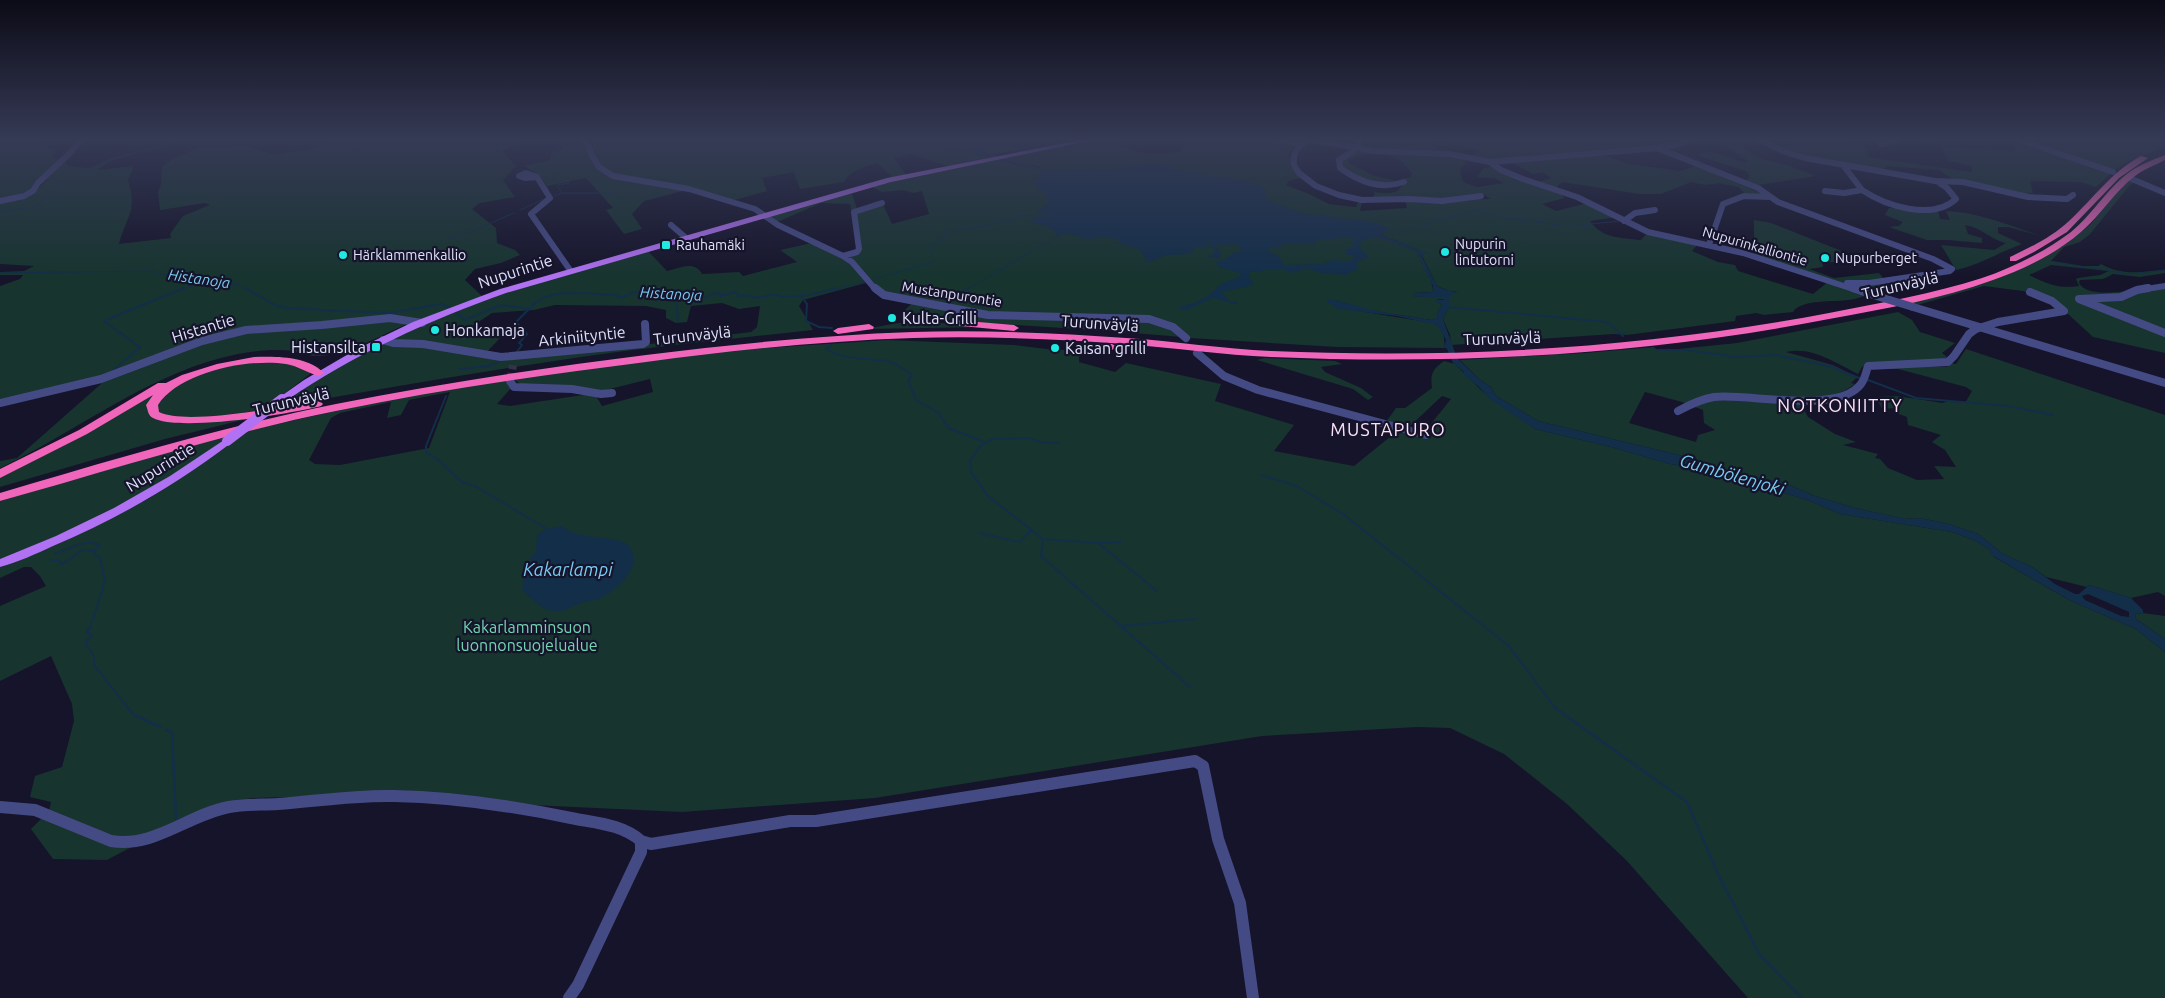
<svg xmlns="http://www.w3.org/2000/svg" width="2165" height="998" viewBox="0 0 2165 998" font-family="Ubuntu,sans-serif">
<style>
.green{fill:#17342f;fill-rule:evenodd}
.water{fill:#132e49;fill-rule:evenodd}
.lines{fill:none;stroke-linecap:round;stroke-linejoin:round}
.stream-far2{stroke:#132e49;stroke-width:1}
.stream-far1{stroke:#132e49;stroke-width:2}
.stream{stroke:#132e49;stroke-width:2.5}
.minor-tunnel{stroke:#33334a;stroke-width:8;stroke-dasharray:8 4;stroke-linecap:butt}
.minor-far2{stroke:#444a84;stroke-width:6}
.minor-far1{stroke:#444a84;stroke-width:8}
.minor{stroke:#444a84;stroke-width:12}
.major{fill:#b071f2;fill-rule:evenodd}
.highway{fill:#f066bb;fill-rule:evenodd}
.minor-bridge{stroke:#444a84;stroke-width:8}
.major-bridge{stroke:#b071f2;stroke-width:10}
.poi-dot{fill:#1eeae2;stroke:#15142a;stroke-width:2}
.labels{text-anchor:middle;stroke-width:4.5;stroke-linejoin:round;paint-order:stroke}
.far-poi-label{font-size:14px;fill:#e0e1fc;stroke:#15142a;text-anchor:start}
.far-street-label{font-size:14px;fill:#e0e1fc;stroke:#15142a}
.far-water-label{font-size:15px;font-style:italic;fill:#78caf2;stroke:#15142a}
.street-label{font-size:16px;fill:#e0e1fc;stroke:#15142a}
.poi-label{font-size:16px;fill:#e0e1fc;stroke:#15142a;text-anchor:start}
.park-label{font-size:16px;fill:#71d7b0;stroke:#15142a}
.neighbourhood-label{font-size:18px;letter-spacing:1px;fill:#fce2f6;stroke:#15142a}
.water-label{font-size:18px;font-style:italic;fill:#78caf2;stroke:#15142a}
</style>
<rect width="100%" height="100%" fill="#15142a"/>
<path class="green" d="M0 139H44L42 144 54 150 55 154 52 158 60 160 30 191 0 200Z
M183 139H187C165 149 111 154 98 170L134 166 128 180C138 212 126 216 119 244L171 238 170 234 183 216 210 205 205 203 160 210 158 192 161 184 162 167 172 159 199 147 246 146 271 154 309 150 335 139H537L519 143 502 151 516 166 503 180 515 197 480 203 472 209 496 228 497 243 515 250 520 255 501 263 475 269 465 280 482 296 423 320 253 326 216 334 176 347 125 369 0 402V286L20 279 23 275H0V272L24 271 34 266 0 264V202L34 193 64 162 68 166 89 168 111 158Z
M554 139H925L924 142 938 148 992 157 947 166 911 154 894 158 906 175 893 178 878 163C864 167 852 169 844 182L800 189 794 172 762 178 767 191 731 201 687 190 644 201 632 214 642 229 624 234 606 210 613 208 586 178 547 186 541 176 524 166 550 160 552 153 564 149Z
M930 139H1081L997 154H988L978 149 969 151 954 149 931 142Z
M1100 139H1115C1129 156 1159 154 1179 152L1189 139H1269L1294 145 1288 156 1292 158 1296 174 1300 178 1289 181 1286 185 1309 194 1329 204 1354 207H1356L1359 201H1362L1360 211 1407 208 1405 200 1491 199 1481 193 1438 199H1373L1375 192C1381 193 1391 194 1397 191 1401 188 1401 185 1407 183L1402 179 1411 177 1412 173C1407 168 1401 159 1395 157 1382 153 1359 153 1348 161L1349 163 1372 175 1397 181 1387 187 1347 172 1339 163 1355 150 1441 156 1467 161 1460 171 1463 182 1477 187 1504 183 1494 178 1477 177 1484 168 1493 166 1534 183 1551 178 1542 172 1533 174 1509 161H1489L1472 156 1478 151 1448 143H1432L1439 153 1382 150 1360 146H1367L1363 139H1634L1649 147 1601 154 1629 164 1680 171 1696 166 1763 194 1745 193 1738 187 1719 183 1705 185 1691 182 1661 194H1639L1563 182 1557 186 1564 198 1542 204 1556 211 1588 203 1617 217 1590 221C1601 238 1621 238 1641 240L1648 232 1699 243 1692 251 1718 262 1735 265 1738 271 1813 294 1829 281 1754 257V220L1771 223 1867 261C1852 260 1838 263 1822 262L1823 267 1809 269 1834 278 1879 273 1889 285C1876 291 1863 298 1849 300 1835 302 1801 299 1793 312L1764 315 1756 313 1736 316 1735 321 1627 335 1614 334 1451 345 1450 335 1443 319 1449 307V296L1456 291H1449L1437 286 1419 250 1381 235 1382 238 1400 244 1418 252C1423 265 1433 279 1433 292L1415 293 1413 296 1443 297V299L1435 300 1442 305 1438 312 1437 318 1431 320C1411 316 1351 310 1337 300L1338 309H1347L1433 323C1445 328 1444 339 1445 348L1337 347 1190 338 1174 325 1164 321 997 314 882 292 847 256 858 249 850 204 821 203 777 222 769 217 851 191 857 209 882 202 892 224 929 214 922 191 913 193 903 190 882 192 870 186 995 159 1040 171 1041 168 1037 166 1000 159Z
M1717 139H1757L1766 144 1742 147 1762 159 1787 165 1816 176 1758 185 1746 181 1749 177 1748 172 1697 155C1712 147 1730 158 1744 163L1748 161Z
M1785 139H1839L1866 148 1868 157 1972 172V166L1949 161 1940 146 2015 151 2016 139 2112 172 2096 187 2081 182 2030 181 2033 193 2018 195 1954 180 1939 170 1886 166 1883 171 1797 155 1781 149 1792 142Z
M2019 139H2165V147L2129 161 2113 171Z
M2130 179 2136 181 2129 186 2090 234 2080 242 2064 247 2051 261 2079 266H2099L2101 264C2122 276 2142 272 2165 270V273L2140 277 2113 274 2103 279 2080 280 2079 283C2089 302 2147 287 2165 285V353L2093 337 2068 314 2038 296 2023 291 1984 286 1914 306 1908 304 1948 293 2051 253 2070 241 2091 224 2112 198ZM2051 265 2109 271 2100 275 2078 278 2076 279 2079 286C2059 289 2047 284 2029 275Z
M1889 208 1938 211 1940 219 1950 220 1946 211C1978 212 2011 226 2041 236L2008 227H1998V233L2022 244C2000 252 1979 265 1956 270L1941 245 1994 250 2006 243C1991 240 1981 227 1965 225L1968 234 1982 238V243L1948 240H1927L1889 227 1899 226 1903 222 1885 215Z
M812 243 848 261 866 283 803 300 799 306 813 330C729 339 645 347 561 360 465 374 369 391 273 408L322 374 385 343H407L497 358 599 350 751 332 757 327 760 306 739 309 722 303 691 306 687 322 676 323 666 318V310L646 306 555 305 534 310 492 313 465 331H478L476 337H501L485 354 388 340 488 298 647 250 667 271C680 268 695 260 702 274L739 272 743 276 797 262 780 250Z
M912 303 979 315 1161 323 1182 337 1109 331 956 321 937 317H913L901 314Z
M1898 312 1912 320 1920 332 1955 343 1942 353 1951 360 1868 364 1862 367 1858 374C1836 363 1811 346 1786 352L1833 365 1857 377 1851 383 1855 384C1838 397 1818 398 1798 399L1808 417 1835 434 1856 442 1843 445 1878 454 1875 458 1880 459 1888 468 1917 480 1944 479 1934 466 1956 467 1945 450 1932 442 1941 435 1908 425 1907 417 1896 413 1897 408 1882 409 1876 397 1897 396 1943 403 1948 401 1965 403 1972 391 1966 387 1898 369H1881L1895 364 1947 367 1950 363 1956 364 1966 349 2165 415V596L2158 592 2131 598 2089 585 2087 587 2046 577 2032 567 2003 554 1978 534 1949 524 1920 518 1905 519 1855 508 1815 496 1782 482 1747 476 1679 455 1538 421 1496 396 1491 387 1479 379 1460 360 1585 353 1654 347 1658 351 1737 343ZM1645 392 1682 402 1703 410 1704 423 1715 430 1698 435 1696 442 1629 423Z
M380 320 411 322C386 333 342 358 315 356 307 356 300 352 293 351 270 348 243 352 221 358 141 379 74 433 0 468V461L17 458 102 383 103 379 234 333Z
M898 323H942L984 327 865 329Z
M887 340 1014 345 1055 350H1089L1079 357V362L1115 372 1126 363 1221 384 1215 401 1294 425 1274 451 1354 466 1401 428 1425 431 1451 399 1442 396 1408 428 1386 422 1396 408H1405L1432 388C1430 373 1433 369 1444 361L1455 364 1482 391 1535 429 1611 447 1670 464 1692 467 1743 480H1755L1775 490 1810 501 1840 514 1952 532 1976 541 1989 549 1994 557 2071 601 2136 629 2165 652V998H1748L1627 861 1567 804 1504 754 1450 728 1417 727 1262 736 875 798 682 812 509 804 433 793 251 798 203 809 107 860 53 859 31 829 49 811 51 802 30 797 35 776 62 767 74 721 72 704 51 656 0 681V606L46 586 40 576 31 567H24L0 578V567L96 526 150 498 194 469 245 431 391 399 507 379 511 388 497 404 510 406 589 394 596 396 602 406 653 392 650 379 602 391 520 384 513 378 734 350ZM450 392 429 448 340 465 315 464 309 460 331 418 340 413 391 402 387 418 401 415 409 400Z
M263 357 292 359 320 368 317 369C303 364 290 360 276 359 243 357 160 371 148 407L151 414C177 430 249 415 280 411L165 439 0 487V475C29 462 58 448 85 432 149 396 187 364 263 357Z
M1264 358 1335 361 1342 364 1321 367 1325 372 1361 388 1373 397 1368 400 1353 389 1257 360Z
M257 361 285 363 310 371V374L263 410 191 419 172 417 158 413 157 398C184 374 222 367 257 361Z
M233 433 192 464 94 521 0 559V501Z
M2143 613 2165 616V639L2136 619 2135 614Z"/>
<path class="water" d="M925 139H930L931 142 954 149 969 151 978 149 988 154H996L995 155 1000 159 1012 160 1050 171 1077 170 1090 167 1102 170 1137 164 1164 163 1177 170 1229 178 1262 186 1266 190V199C1273 204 1308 215 1317 216L1318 214C1340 222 1374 217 1389 229L1381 235 1427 253 1421 255 1437 286 1446 290 1458 292 1449 296V307L1443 319 1457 358 1479 379 1491 387 1496 396 1538 421 1679 455 1747 476 1782 482 1815 496 1855 508 1906 519 1920 518 1949 524 1978 534 2003 554 2032 567 2055 584 2075 594H2079L2089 585 2131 598 2143 610V613L2135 614 2136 619 2165 639V652L2136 629 2071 601 1991 555 1989 549 1976 541 1952 532 1840 514 1810 501 1775 490 1755 480H1743L1692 467 1670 464 1611 447 1535 429 1490 399 1478 386 1464 375V372L1453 363 1447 349 1444 347 1446 340 1437 325 1397 316 1338 309 1327 302V300C1336 298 1358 307 1368 309 1389 314 1410 316 1431 320L1437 318 1438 312 1442 305 1434 300H1443V298L1412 296 1415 293 1433 292V286L1416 251 1376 237 1363 240 1359 247 1369 257 1358 261V269L1345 275 1321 273 1307 268 1292 273C1282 266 1262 272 1250 272V278L1254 285 1221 292 1230 301 1239 303 1235 304 1213 298 1186 310 1180 309 1179 307 1194 303 1207 297 1221 284 1239 277V273L1219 267 1216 264C1221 259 1229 259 1233 253L1242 252 1239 246 1234 244 1215 246 1221 254 1219 257 1221 258 1217 259 1208 256 1214 253 1215 250 1210 247 1212 245 1204 242 1208 247H1193L1194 252C1184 256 1176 254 1166 255 1159 257 1154 262 1146 261 1141 245 1133 248 1118 243L1119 240 1106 237 1087 239 1071 234 1059 235 1047 226 1032 222 1031 219 1052 217 1051 215 1035 213 1049 203 1043 192 1034 184 1041 173 1040 171 1011 162 998 161 990 156 938 148 924 142ZM1354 237V244L1345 251V254L1355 256 1350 262 1335 260 1322 264 1285 265 1282 263 1279 256 1268 251 1272 247H1280L1284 244H1316L1317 240ZM2088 594 2129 612V617L2121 616 2085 600 2082 596Z
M561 526C579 541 620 535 629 546 645 567 614 593 598 599 592 601 585 601 579 604 571 607 562 613 553 611 540 609 532 598 522 590L524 572 531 561 529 559 536 552 537 535 547 529Z"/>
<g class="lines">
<path class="stream-far2" d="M344 139 347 140 357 156 381 160 399 170
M969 151 974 146 1001 139
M538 155 569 183 557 185 562 193 553 196
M70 179 106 161 185 139
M562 193H614
M520 210 544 199
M0 212 34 207 66 182
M1388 231H1401L1477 210 1496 217 1569 226 1621 221
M448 239 465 234 514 213
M2050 261 2129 274 2165 270
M0 273 152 271 185 280 239 285 247 290
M872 280 936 261 932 257V251L924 246 938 243 945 236V233L1016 219 1024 215 1052 217
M181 290 200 282
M832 290 865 282
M966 290 1059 235"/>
<path class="stream-far1" d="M245 288 277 306 287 308 389 313 441 304 451 308
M801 296 807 304 806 321 819 327 832 328
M676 297 678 322
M941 304 968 288
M1449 307 1607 322 1623 336
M455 311 465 320 501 305 530 309C544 286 592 294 615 295L622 298 633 292H655L662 296 692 293 705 298 712 294 720 293V296L735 292H737L738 296 747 295 757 298 775 294 782 297 809 295 837 288
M831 345 826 349C842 360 868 358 887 361 895 362 904 370 911 374L912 376 908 380 916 400 939 413 948 428 985 442
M1657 350H1687L1734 357 1776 355 1832 367 1859 378
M516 353 522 345 519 343 527 334 516 322 528 310
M459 369 488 366 502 360
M113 371 140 347 104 321 184 288
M1868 380 1916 398 2008 406 2053 415
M446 396 426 446V452L438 460 462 482 477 487 547 529
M1261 475 1297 486 1343 514 1509 646 1556 709
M979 533 1019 542 1031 531
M1043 539 1041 556 1190 687
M1043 539 988 496 971 472 970 461 981 445 993 439 1028 438 1040 442 1059 443
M1043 539 1098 543 1121 542
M1098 543 1157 591
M55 554C69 549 85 538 100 545L93 551 95 555 100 557 105 582 90 628 86 632 92 635 85 643 94 656V665L129 709
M50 560H59L61 564C76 560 75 546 93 551
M1120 626 1196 619"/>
<path class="stream" d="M128 708 134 715 161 727
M1555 708 1687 802 1718 874 1759 954 1802 998
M166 730 172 732 176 819"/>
<path class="minor-tunnel" d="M510 381 513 365"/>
<path class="minor-far2" d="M582 139 588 144 592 156 599 167 613 176 689 189 755 209 778 225 843 256 852 262 876 290
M1272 139 1301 144
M1310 139C1299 145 1292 152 1294 165L1299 173 1316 186 1339 195 1362 200 1409 199 1442 201 1481 196
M1311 139 1373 151 1449 154 1490 162 1501 170 1523 179 1577 197 1648 232 1743 253 1856 290
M1358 139 1359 143 1353 151 1339 160 1340 168C1360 182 1380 190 1404 182
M1759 139 1785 152 1805 158 1935 181 1963 182 2028 197 2067 199 2073 195
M1926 139H1932
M2017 139 2113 172
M1881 144 1899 139
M1657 148 1758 188 1778 202 1933 259 1952 269 1950 271 1869 283H1847
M1490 162 1657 148 1679 144 1690 139
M526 173 537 177 525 178 519 176Z
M537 177 550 198 531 214 570 270
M2132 179 2165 193
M1862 190C1886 206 1932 221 1956 199L1947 188 1938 182
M1825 191 1844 193 1862 190 1843 165
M0 201 24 196 33 191 38 183 71 152 81 139
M1624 221 1635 213 1655 210
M671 225 685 237
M1709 245 1723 204 1744 196 1770 197
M843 256 857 252 859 249 854 212 882 203
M2140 290 2165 286"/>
<path class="minor-far1" d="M875 288 884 295 988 315 1149 319 1173 327 1186 338
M1853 288 1870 294
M2148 288 2137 290 2121 297 2079 299 2165 333
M1913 307 2165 383
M383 340 393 343 423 344 501 357 643 344 646 342 645 324
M1197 353 1224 376 1258 390 1426 435
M510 381 514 387 572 389 601 394 612 393
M0 403 101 379 202 341 246 330 322 325 390 318 422 323
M1678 411C1689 405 1701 399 1714 397 1748 393 1838 415 1861 384 1865 379 1866 372 1868 366L1948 362 1954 356 1969 334 1976 329 1998 322 2064 311 2052 301 2030 292"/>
<path class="minor" d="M0 807 35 810 111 841C155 848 187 815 229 807 245 804 261 805 278 804 317 801 355 795 394 796 453 797 513 806 571 818 595 823 622 824 641 841V852L578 985 569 998
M641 841 651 844 790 821H816L1195 761 1203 766 1218 839 1240 903 1253 998"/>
<path class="major" d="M1085 139H1098L891 182 506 293C428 321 354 354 286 401L282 402 277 399 304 380 357 349 413 322 500 289 887 178Z
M227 438 232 441 231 443C176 485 117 519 53 546 36 554 18 562 0 567V559L56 536 114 508 170 476Z"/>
<path class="highway" d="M2165 155V160C2155 165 2144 169 2135 176 2115 191 2101 215 2081 232 2057 253 2023 270 1993 280 1941 299 1884 309 1829 319 1646 355 1458 365 1271 357 1223 355 1175 348 1126 344 1056 339 984 336 913 338 824 341 735 350 646 362 542 375 438 390 336 411 222 434 111 470 0 501V493C111 460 222 427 336 404 438 384 542 368 646 355 735 344 824 335 913 332 984 330 1056 333 1126 338 1175 341 1223 349 1271 351 1458 359 1645 348 1829 313 1880 303 1932 294 1982 278 2012 268 2046 251 2071 232 2094 213 2110 184 2134 169 2144 163 2155 159 2165 155Z
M2141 156 2148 158 2119 178 2067 232 2034 252 2016 261H2010V257C2031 247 2052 237 2069 221 2094 198 2111 172 2141 156Z
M955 320 1014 325 1019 328 1014 331 951 325 950 323Z
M869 324 874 327 873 329 838 334 833 331 838 328Z
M1086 344H1112L1117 347 1112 350 1082 349 1081 347 1082 345Z
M254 357C276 356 308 356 324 373L319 376C308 373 298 366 286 364 249 358 179 372 158 405L159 412C187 426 284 406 317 401L321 402 323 404 321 406C291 414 178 432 153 418 148 416 148 410 146 405L153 395 87 434 0 478V469L79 430 158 383H166L182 375 217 364Z"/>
<path class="minor-bridge" d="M1870 294 1913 307"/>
<path class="major-bridge" d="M227 441 282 399"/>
</g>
<linearGradient id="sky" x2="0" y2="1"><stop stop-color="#0c0b17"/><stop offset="0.5" stop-color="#353a55"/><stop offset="1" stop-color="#353a55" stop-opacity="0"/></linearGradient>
<rect width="2165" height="278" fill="url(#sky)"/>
<g class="poi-dot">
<rect x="661" y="240" width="10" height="10" rx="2.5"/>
<circle cx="1445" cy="252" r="5"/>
<circle cx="343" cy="255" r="5"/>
<circle cx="1825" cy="258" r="5"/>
<circle cx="892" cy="318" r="5"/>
<circle cx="435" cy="330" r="5"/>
<rect x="371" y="342" width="10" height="10" rx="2.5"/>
<circle cx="1055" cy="348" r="5"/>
</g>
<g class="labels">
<g class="far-poi-label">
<text x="1455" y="249">Nupurin<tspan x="1455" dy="16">lintutorni</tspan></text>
<text x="676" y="250">Rauhamäki</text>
<text x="353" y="260">Härklammenkallio</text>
<text x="1835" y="263">Nupurberget</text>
</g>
<g class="far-street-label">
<text transform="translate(1755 246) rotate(16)" y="5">Nupurinkalliontie</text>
<text transform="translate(952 294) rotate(9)" y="5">Mustanpurontie</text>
</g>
<g class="far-water-label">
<text transform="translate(199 279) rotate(8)" y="5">Histanoja</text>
<text transform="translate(671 294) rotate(3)" y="5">Histanoja</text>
</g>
<g class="street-label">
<text transform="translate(515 271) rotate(-18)" y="6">Nupurintie</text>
<text transform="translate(1900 285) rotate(-13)" y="6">Turunväylä</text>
<text transform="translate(1100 323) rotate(4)" y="6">Turunväylä</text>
<text transform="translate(203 328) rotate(-17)" y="6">Histantie</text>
<text transform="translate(692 335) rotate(-6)" y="6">Turunväylä</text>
<text transform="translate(582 336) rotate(-6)" y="6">Arkiniityntie</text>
<text transform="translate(1502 338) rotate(-2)" y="6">Turunväylä</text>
<text transform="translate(291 401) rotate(-13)" y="6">Turunväylä</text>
<text transform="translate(160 467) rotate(-32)" y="6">Nupurintie</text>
</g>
<g class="poi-label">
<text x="902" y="324">Kulta-Grilli</text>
<text x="445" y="336">Honkamaja</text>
<text x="366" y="353" text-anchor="end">Histansilta</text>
<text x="1065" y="354">Kaisan grilli</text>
</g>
<g class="park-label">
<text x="527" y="633">Kakarlamminsuon<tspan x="527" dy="18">luonnonsuojelualue</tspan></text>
</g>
<g class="neighbourhood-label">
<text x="1840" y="412">NOTKONIITTY</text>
<text x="1388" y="436">MUSTAPURO</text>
</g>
<g class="water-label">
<text transform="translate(1732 475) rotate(16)" y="6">Gumbölenjoki</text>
<text x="568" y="576">Kakarlampi</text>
</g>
</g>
</svg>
